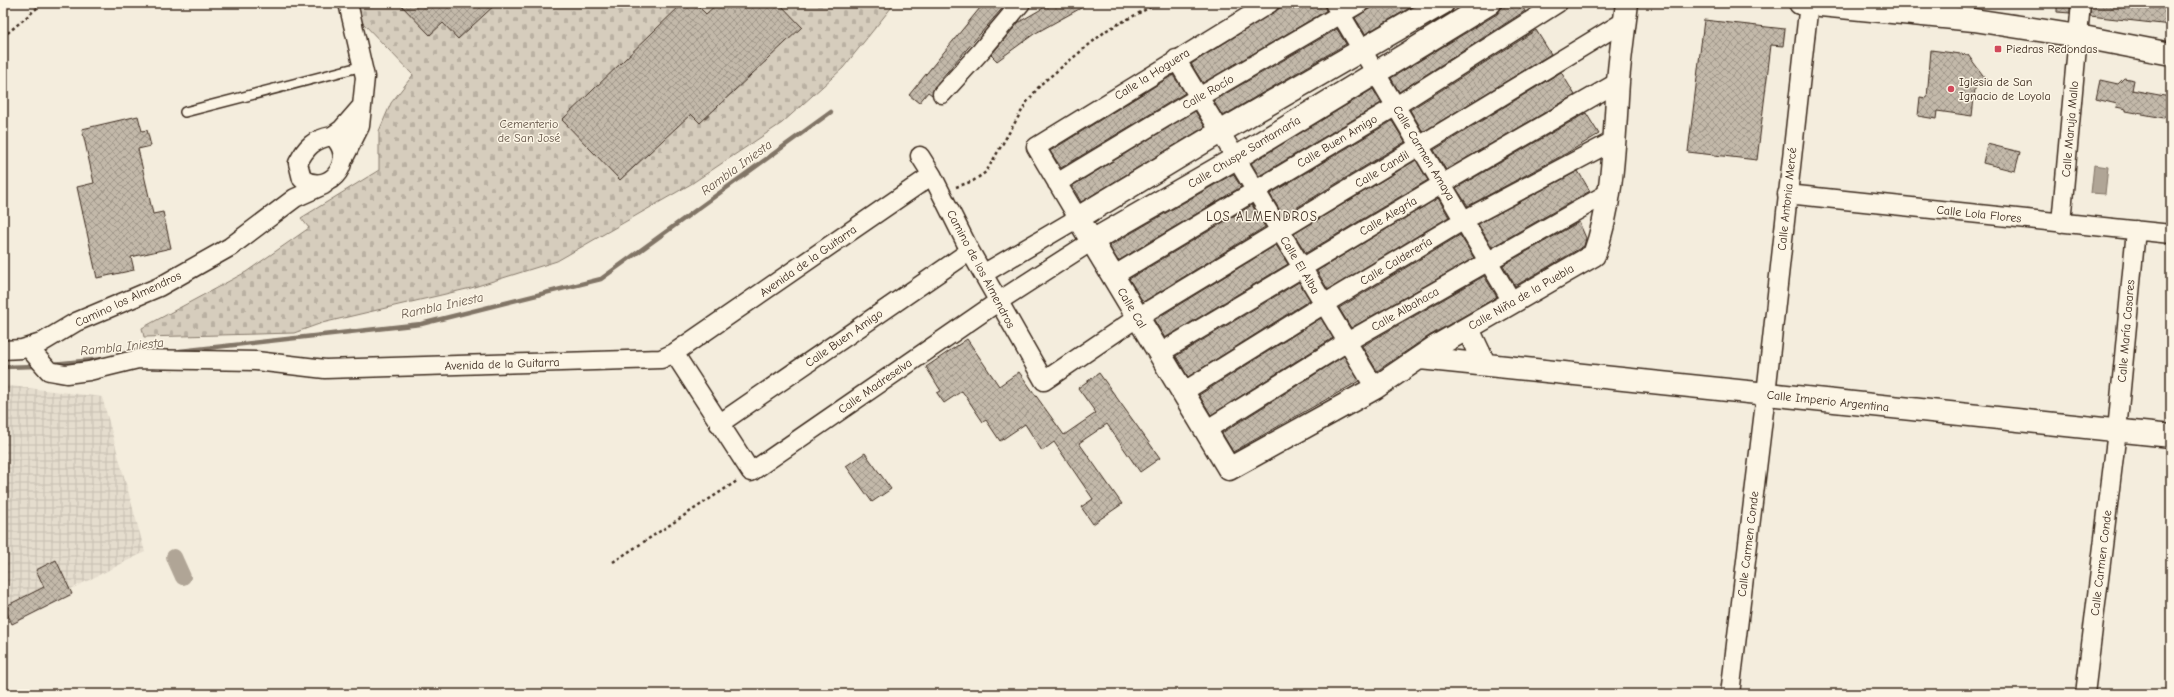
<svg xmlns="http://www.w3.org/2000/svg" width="2174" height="697" viewBox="0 0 2174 697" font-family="'Comic Neue',sans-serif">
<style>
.industrial{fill:url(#industrial-grid)}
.cemetery{fill:url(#cemetery-stones);stroke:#887c6e}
.water{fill:#b0a596;stroke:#817466}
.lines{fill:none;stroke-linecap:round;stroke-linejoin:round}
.stream{stroke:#817466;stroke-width:4.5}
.canal{stroke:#b0a596;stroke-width:16}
.building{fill:url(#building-cross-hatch);stroke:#3b2a1e}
.lane-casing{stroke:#3b2a1e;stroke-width:12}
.street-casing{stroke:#3b2a1e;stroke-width:21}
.secondary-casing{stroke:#3b2a1e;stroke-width:25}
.path{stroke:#3b2a1e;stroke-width:2.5;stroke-dasharray:3 3;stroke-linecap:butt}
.lane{stroke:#fcf5e5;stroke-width:9}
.street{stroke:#fcf5e5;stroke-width:18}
.secondary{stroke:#fcf5e5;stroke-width:22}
.poi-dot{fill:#d1495b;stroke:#fcf5e5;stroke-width:1.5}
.labels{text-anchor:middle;stroke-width:3;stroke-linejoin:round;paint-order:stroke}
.poi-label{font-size:12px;fill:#3b2a1e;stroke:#fcf5e5;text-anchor:start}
.street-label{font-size:12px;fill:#3b2a1e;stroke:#fcf5e5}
.park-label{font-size:12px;fill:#625346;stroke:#fcf5e5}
.water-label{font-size:13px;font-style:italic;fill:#645548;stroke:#fcf5e5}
.neighbourhood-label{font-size:13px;letter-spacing:1px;fill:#3b2a1e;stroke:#fcf5e5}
</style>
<defs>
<pattern id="industrial-grid" width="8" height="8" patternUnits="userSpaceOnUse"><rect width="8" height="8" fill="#e5ddce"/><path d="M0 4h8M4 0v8" fill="none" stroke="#c5beb0"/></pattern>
<pattern id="cemetery-stones" width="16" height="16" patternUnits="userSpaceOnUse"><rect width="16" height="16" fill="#d6cdbd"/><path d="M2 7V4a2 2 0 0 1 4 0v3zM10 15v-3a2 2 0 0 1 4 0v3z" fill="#b9b0a2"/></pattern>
<pattern id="building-cross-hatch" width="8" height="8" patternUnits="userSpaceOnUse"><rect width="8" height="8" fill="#c3b9aa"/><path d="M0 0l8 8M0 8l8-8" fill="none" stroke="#a0978a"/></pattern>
</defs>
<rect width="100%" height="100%" fill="#f4eddd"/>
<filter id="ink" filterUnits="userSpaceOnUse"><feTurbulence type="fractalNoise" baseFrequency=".025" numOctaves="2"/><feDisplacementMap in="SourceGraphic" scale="8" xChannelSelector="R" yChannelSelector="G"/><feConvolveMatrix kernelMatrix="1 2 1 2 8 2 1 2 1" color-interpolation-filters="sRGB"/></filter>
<g filter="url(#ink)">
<path class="industrial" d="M3 385 102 397 145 552 3 623Z"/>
<path class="cemetery" d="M358 3H895L843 68 782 123 691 184 557 261 471 288 322 323 294 333 144 337 142 328 246 272 309 228 301 218 379 170V131L391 103 413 75 362 22Z"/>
<path class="water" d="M2094 165 2108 167 2105 194 2091 193Z"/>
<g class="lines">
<path class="stream" d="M180 351 421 324 601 279 831 112
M53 364 103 359
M3 367 37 366"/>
<path class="canal" d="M174 557 183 577"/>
</g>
<path class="building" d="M399 3H497L458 39 443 23 430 35Z
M683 3H695L706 14 718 3H779L802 27 700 123 691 114 620 180 562 120Z
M984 3H1007L934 87 932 95 928 92 919 103 909 95Z
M1052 3H1090L1034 34 997 61 991 55 1019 22Z
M1288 3H1324L1326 11 1203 83 1191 64Z
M1378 3H1418L1365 34 1355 18Z
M1502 3H1520L1525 11 1399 92 1391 78 1497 14 1501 9Z
M2057 3H2070V13L2057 12Z
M2091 3H2137L2171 6V25L2090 16Z
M1704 20 1785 29 1783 46 1771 45 1757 160 1688 152Z
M1337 29 1346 44 1223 116 1213 101Z
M1536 30 1551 54 1423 132 1410 110Z
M1931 50 1968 55 1988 82 1976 80 1972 116 1937 111 1936 119 1918 116 1920 97 1927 98Z
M1561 72 1575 95 1446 170 1434 150Z
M1173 75 1185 93 1061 168 1050 151Z
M2124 78 2134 80 2132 90 2170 97 2171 109 2164 118 2126 111V109L2116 107 2117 104 2096 99 2100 80 2118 84Z
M1373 89 1381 103 1259 176 1251 163Z
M1195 111 1205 127 1081 202 1072 186Z
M1586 113 1599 134 1567 153 1468 206 1456 188Z
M138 116 142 131 147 130 151 146 138 149 153 214 163 212 171 248 131 257 134 270 97 278 77 187 94 183 82 129Z
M1392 121 1405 142 1283 216 1270 194Z
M1987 144 2020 152 2015 171 1983 163Z
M1416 160 1428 180 1306 253 1294 234Z
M1578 171 1590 191 1492 247 1478 224Z
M1233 174 1241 187 1118 261 1109 246Z
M1438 198 1449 217 1328 290 1317 271Z
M1252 205 1265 227 1143 302 1129 279Z
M1579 222 1586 238 1584 246 1515 286 1503 265Z
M1460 235 1474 258 1351 328 1339 308Z
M1276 245 1288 264 1165 338 1154 320Z
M1484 276 1497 297 1429 336 1377 371 1362 346Z
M1299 282 1310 300 1188 377 1176 356Z
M1321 318 1333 338 1211 415 1199 395Z
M967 339 999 386 1019 372 1064 435 1096 413 1078 388 1099 373 1160 458 1140 472 1107 424 1079 443 1122 504 1093 524 1081 507 1093 499 1054 442 1042 451 1025 424 1000 441 986 420 983 422 962 391 944 403 937 393 941 391 926 367Z
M1344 356 1359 381 1233 452 1222 433Z
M865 453 891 489 872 502 846 466Z
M56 560 72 594 12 624 4 607 44 587 36 570Z"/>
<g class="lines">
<g class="lane-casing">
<path id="lane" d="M185 112 363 66"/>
</g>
<g class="street-casing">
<path id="street" d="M1334 3 1513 303
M1176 59 1375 388
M942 94 981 51 1021 3
M332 136C358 157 332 197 302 179L298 163C306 147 314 139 332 136Z
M332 136 342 129 362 106
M920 156 932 175 970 251 1044 381 1138 317 1625 21
M343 160 360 126 365 77 348 3
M1057 183 1199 97 1360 3
M1787 194 2171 234
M2061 223 2081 3
M983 274 1078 218 1036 147 1270 3
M1113 276 1396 106 1558 3
M28 347 49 371 66 374 89 371 138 359 256 361 325 369 661 359 674 353 932 175
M3 350 22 349 41 343 76 322 159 287 230 247 295 198 324 185
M674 353 751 472 999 301 1092 241
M1160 353 1442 184 1618 82
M1183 392 1324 304 1464 220 1615 140
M719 424 970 251
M1206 430 1347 342 1608 193
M1730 694 1766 394 1809 3
M2085 694 2117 431 2136 230"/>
</g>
<g class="secondary-casing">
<path id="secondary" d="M1443 3 1220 132 1078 218 1229 469 1375 388 1435 347 1594 255C1614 200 1614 140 1618 82 1620 56 1624 29 1627 3
M1800 3 1974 20 2078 36 2171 54
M1092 241 1236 158 1490 3
M1468 329 1484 363
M1420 358 2171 436"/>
</g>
<path class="path" d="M3 37 43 3
M956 187 973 181 986 172 1027 102 1041 84 1107 30 1158 3
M613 562 737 481"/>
<use href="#lane" class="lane"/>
<use href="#street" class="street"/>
<use href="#secondary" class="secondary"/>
</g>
</g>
<g class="poi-dot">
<rect x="1994" y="45" width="8" height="8" rx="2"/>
<circle cx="1951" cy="89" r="4"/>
</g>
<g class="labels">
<g class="poi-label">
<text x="2006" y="53">Piedras Redondas</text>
<text x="1959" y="86">Iglesia de San<tspan x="1959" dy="14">Ignacio de Loyola</tspan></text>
</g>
<g class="street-label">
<text transform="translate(1152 74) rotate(-32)" y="4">Calle la Hoguera</text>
<text transform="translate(1208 92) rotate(-30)" y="4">Calle Rocío</text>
<text transform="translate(2070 129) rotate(-85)" y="4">Calle Maruja Mallo</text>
<text transform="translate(1337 141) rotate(-31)" y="4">Calle Buen Amigo</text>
<text transform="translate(1244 152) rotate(-31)" y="4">Calle Chuspe Santamaría</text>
<text transform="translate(1424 153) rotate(59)" y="4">Calle Carmen Amaya</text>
<text transform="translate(1382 169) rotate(-31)" y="4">Calle Candil</text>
<text transform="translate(1787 199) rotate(-84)" y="4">Calle Antonia Mercé</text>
<text transform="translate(1979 214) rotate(6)" y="4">Calle Lola Flores</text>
<text transform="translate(1388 216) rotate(-31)" y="4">Calle Alegría</text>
<text transform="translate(808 261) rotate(-35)" y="4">Avenida de la Guitarra</text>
<text transform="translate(1396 261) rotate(-31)" y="4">Calle Calderería</text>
<text transform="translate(1300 265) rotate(59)" y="4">Calle El Alba</text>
<text transform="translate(981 269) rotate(62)" y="4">Camino de los Almendros</text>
<text transform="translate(1521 297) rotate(-30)" y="4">Calle Niña de la Puebla</text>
<text transform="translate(128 299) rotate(-25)" y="4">Camino los Almendros</text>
<text transform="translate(1132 308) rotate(59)" y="4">Calle Cal</text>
<text transform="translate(1405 309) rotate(-30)" y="4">Calle Albahaca</text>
<text transform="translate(2126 331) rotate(-85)" y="4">Calle María Casares</text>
<text transform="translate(844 338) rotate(-35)" y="4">Calle Buen Amigo</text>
<text transform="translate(502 364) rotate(-2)" y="4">Avenida de la Guitarra</text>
<text transform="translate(875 386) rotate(-35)" y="4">Calle Madreselva</text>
<text transform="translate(1828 401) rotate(6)" y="4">Calle Imperio Argentina</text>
<text transform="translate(1748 544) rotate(-83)" y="4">Calle Carmen Conde</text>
<text transform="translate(2101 563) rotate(-83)" y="4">Calle Carmen Conde</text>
</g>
<g class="park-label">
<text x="529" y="128">Cementerio<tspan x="529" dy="14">de San José</tspan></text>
</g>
<g class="water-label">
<text transform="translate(736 167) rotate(-36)" y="5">Rambla Iniesta</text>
<text transform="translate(442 305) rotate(-12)" y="5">Rambla Iniesta</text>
<text transform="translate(122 346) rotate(-6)" y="5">Rambla Iniesta</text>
</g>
<g class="neighbourhood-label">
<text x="1262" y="221">LOS ALMENDROS</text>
</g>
</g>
<rect width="2174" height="697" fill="none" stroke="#fcf5e5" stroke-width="16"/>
<rect x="8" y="8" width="2158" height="681" fill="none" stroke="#3b2a1e" stroke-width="1.5" filter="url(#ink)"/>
</svg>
